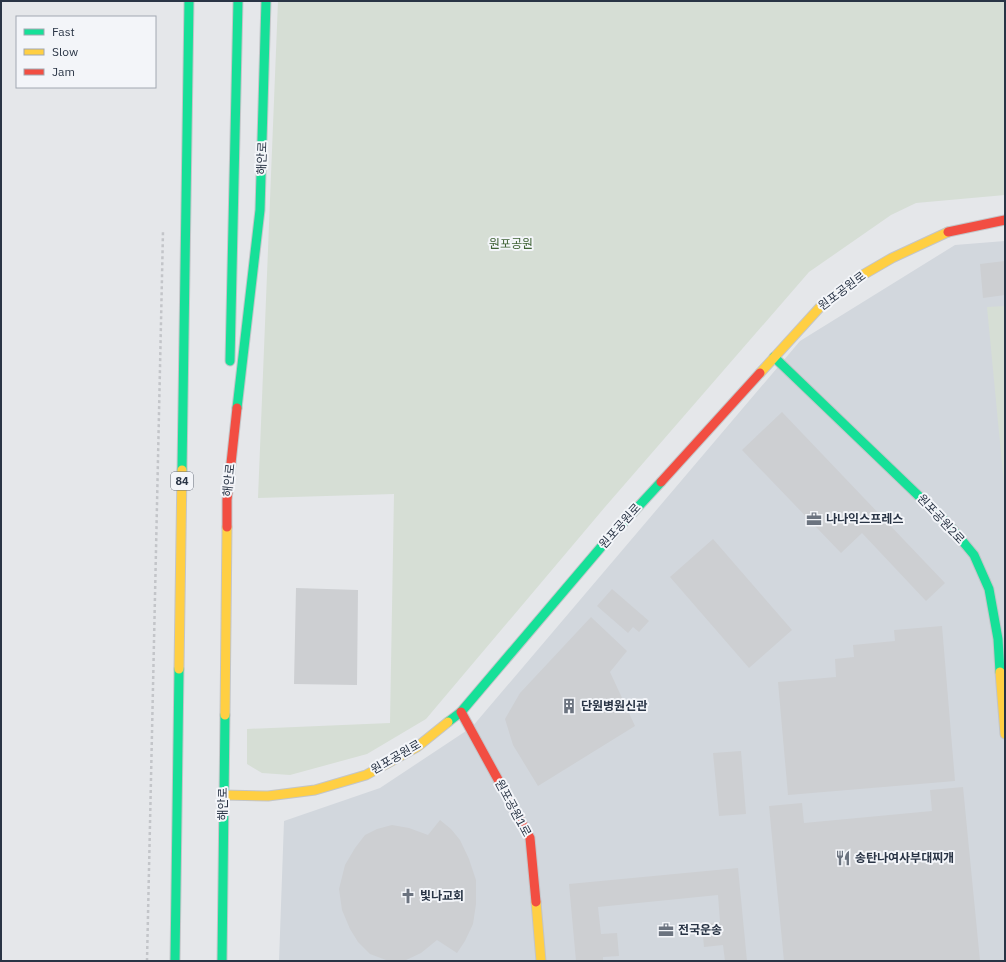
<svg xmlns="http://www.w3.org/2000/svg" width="1006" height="962" viewBox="0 0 1006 962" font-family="'IBM Plex Sans','Noto Sans KR',sans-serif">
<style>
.built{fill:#d2d7dd}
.green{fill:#d6ded5}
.building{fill:#cdcfd2}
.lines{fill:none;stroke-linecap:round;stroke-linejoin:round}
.fast-casing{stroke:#c3c5c8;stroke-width:11}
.slow-casing{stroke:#c3c5c8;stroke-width:11}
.jam-casing{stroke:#c3c5c8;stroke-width:11}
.path{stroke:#c3c5c9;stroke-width:2.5;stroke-dasharray:3 3;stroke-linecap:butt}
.fast{stroke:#16e098;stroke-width:9}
.slow{stroke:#ffcf43;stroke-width:9}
.jam{stroke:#f24e42;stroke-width:9}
.labels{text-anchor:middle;stroke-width:4;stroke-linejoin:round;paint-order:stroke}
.shield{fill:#f3f5f9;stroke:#666e7b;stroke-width:1}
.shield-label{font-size:11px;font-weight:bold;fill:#293445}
.street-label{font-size:12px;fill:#293445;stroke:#f3f5f9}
.park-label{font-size:12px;fill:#3f6235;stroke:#f3f5f9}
.poi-label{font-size:12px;font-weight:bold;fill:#293445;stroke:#f3f5f9;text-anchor:start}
</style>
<rect width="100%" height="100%" fill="#e5e7ea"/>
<path class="built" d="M1005 241V961H279L284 821 380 788 472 727 800 341 955 245Z"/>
<path class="green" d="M278 1H1005V195L916 203 891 215 809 272 605 507 426 719 367 754 290 775 262 773 247 764V729L390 723 394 494 258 498Z
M1005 306V495L987 307Z"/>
<path class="building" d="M1005 261V295L983 298 980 264Z
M782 412 945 583 926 601 862 533 841 553 742 450Z
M713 539 792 630 749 668 670 577Z
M296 588 358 590 357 685 294 684Z
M612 589 649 621 639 632 633 627 628 633 597 606Z
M591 617 627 651 610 672 635 726 538 786 513 745 505 719 520 693Z
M942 626 955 781 788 795 778 682 836 677 835 659 854 657 853 645 895 641 894 630Z
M741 751 746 814 719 816 713 753Z
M963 787 980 961H784L769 806 802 803 804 823 932 811 930 790Z
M440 820 451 829 460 840 469 859 476 880V904L473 924 465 941 457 953 437 940 421 953 404 961 386 960 370 954 358 942 350 929 342 910 339 889 345 865 355 848 365 835 377 829 392 825 409 828 428 835Z
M738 868 747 961H725L723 945 704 947 702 924 720 922 718 895 598 907 601 934 617 933 619 956 603 957V961H576L569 884Z"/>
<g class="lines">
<g class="fast-casing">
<path id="fast" d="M774 357 950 526 974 555 989 589 998 639 1000 672
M230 361 238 1
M237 408 260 210 266 1
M182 470 189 1
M448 722 461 712 602 546 661 482
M175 961 179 669
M222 961 225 715"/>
</g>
<g class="slow-casing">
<path id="slow" d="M760 373 821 306 854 280 892 258 948 232
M179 669 182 470
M1000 672 1005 734
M225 715 227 527
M223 795 268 796 315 790 366 775 417 747 448 722
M536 902 541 961"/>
</g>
<g class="jam-casing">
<path id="jam" d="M948 232 1005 220
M661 482 760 373
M227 527V500L237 408
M461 712 530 838 536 902"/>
</g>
<path class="path" d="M147 961 163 231"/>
<use href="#fast" class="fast"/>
<use href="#slow" class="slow"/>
<use href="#jam" class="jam"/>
</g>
<defs>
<g id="office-bare" transform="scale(1.2)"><path d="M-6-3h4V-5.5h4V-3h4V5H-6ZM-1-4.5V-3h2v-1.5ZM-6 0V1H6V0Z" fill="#6b737f" stroke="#f3f5f9" stroke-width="2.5" paint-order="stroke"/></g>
<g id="building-bare" transform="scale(1.2)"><path d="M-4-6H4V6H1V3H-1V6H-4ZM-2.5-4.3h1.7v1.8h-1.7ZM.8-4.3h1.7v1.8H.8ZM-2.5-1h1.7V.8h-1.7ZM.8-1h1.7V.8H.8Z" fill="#6b737f" stroke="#f3f5f9" stroke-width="2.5" paint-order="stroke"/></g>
<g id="restaurant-bare" transform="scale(1.2)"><path d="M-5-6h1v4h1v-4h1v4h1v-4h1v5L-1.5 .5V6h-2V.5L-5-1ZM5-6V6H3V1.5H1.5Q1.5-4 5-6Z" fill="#6b737f" stroke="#f3f5f9" stroke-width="2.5" paint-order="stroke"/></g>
<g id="church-bare" transform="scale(1.2)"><path d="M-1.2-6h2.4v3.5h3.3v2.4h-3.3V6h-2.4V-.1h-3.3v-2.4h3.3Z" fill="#6b737f" stroke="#f3f5f9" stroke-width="2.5" paint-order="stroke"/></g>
</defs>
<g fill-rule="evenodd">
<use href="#office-bare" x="814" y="519"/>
<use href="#building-bare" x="569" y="706"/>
<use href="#restaurant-bare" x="843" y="858"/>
<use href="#church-bare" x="408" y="896"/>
<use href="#office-bare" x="666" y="930"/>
</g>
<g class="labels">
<rect class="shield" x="171" y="472" width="22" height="18" rx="3"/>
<g class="shield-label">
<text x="182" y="485">84</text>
</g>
<g class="street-label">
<text transform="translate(262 158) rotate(-88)" y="4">해안로</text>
<text transform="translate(842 291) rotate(-37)" y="4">원포공원로</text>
<text transform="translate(229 480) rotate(-84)" y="4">해안로</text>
<text transform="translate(941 519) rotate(47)" y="4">원포공원2로</text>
<text transform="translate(620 526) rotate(-48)" y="4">원포공원로</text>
<text transform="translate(396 757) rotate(-30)" y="4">원포공원로</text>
<text transform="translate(223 804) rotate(-90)" y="4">해안로</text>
<text transform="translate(513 808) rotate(62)" y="4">원포공원1로</text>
</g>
<g class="park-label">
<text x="511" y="248">원포공원</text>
</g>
<g class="poi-label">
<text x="826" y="523">나나익스프레스</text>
<text x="581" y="710">단원병원신관</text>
<text x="855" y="862">송탄나여사부대찌개</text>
<text x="420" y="900">빛나교회</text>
<text x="678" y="934">전국운송</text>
</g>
</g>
<rect width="1006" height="962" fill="none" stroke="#293445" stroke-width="4"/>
<rect x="16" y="16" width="140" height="72" fill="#f3f5f9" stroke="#a2a8b1"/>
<rect x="24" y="29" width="20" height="6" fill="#16e098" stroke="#a2a8b1"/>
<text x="52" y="36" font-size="12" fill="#293445">Fast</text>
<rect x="24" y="49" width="20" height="6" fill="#ffcf43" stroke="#a2a8b1"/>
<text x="52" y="56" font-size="12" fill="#293445">Slow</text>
<rect x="24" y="69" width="20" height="6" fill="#f24e42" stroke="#a2a8b1"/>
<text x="52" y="76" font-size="12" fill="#293445">Jam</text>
</svg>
